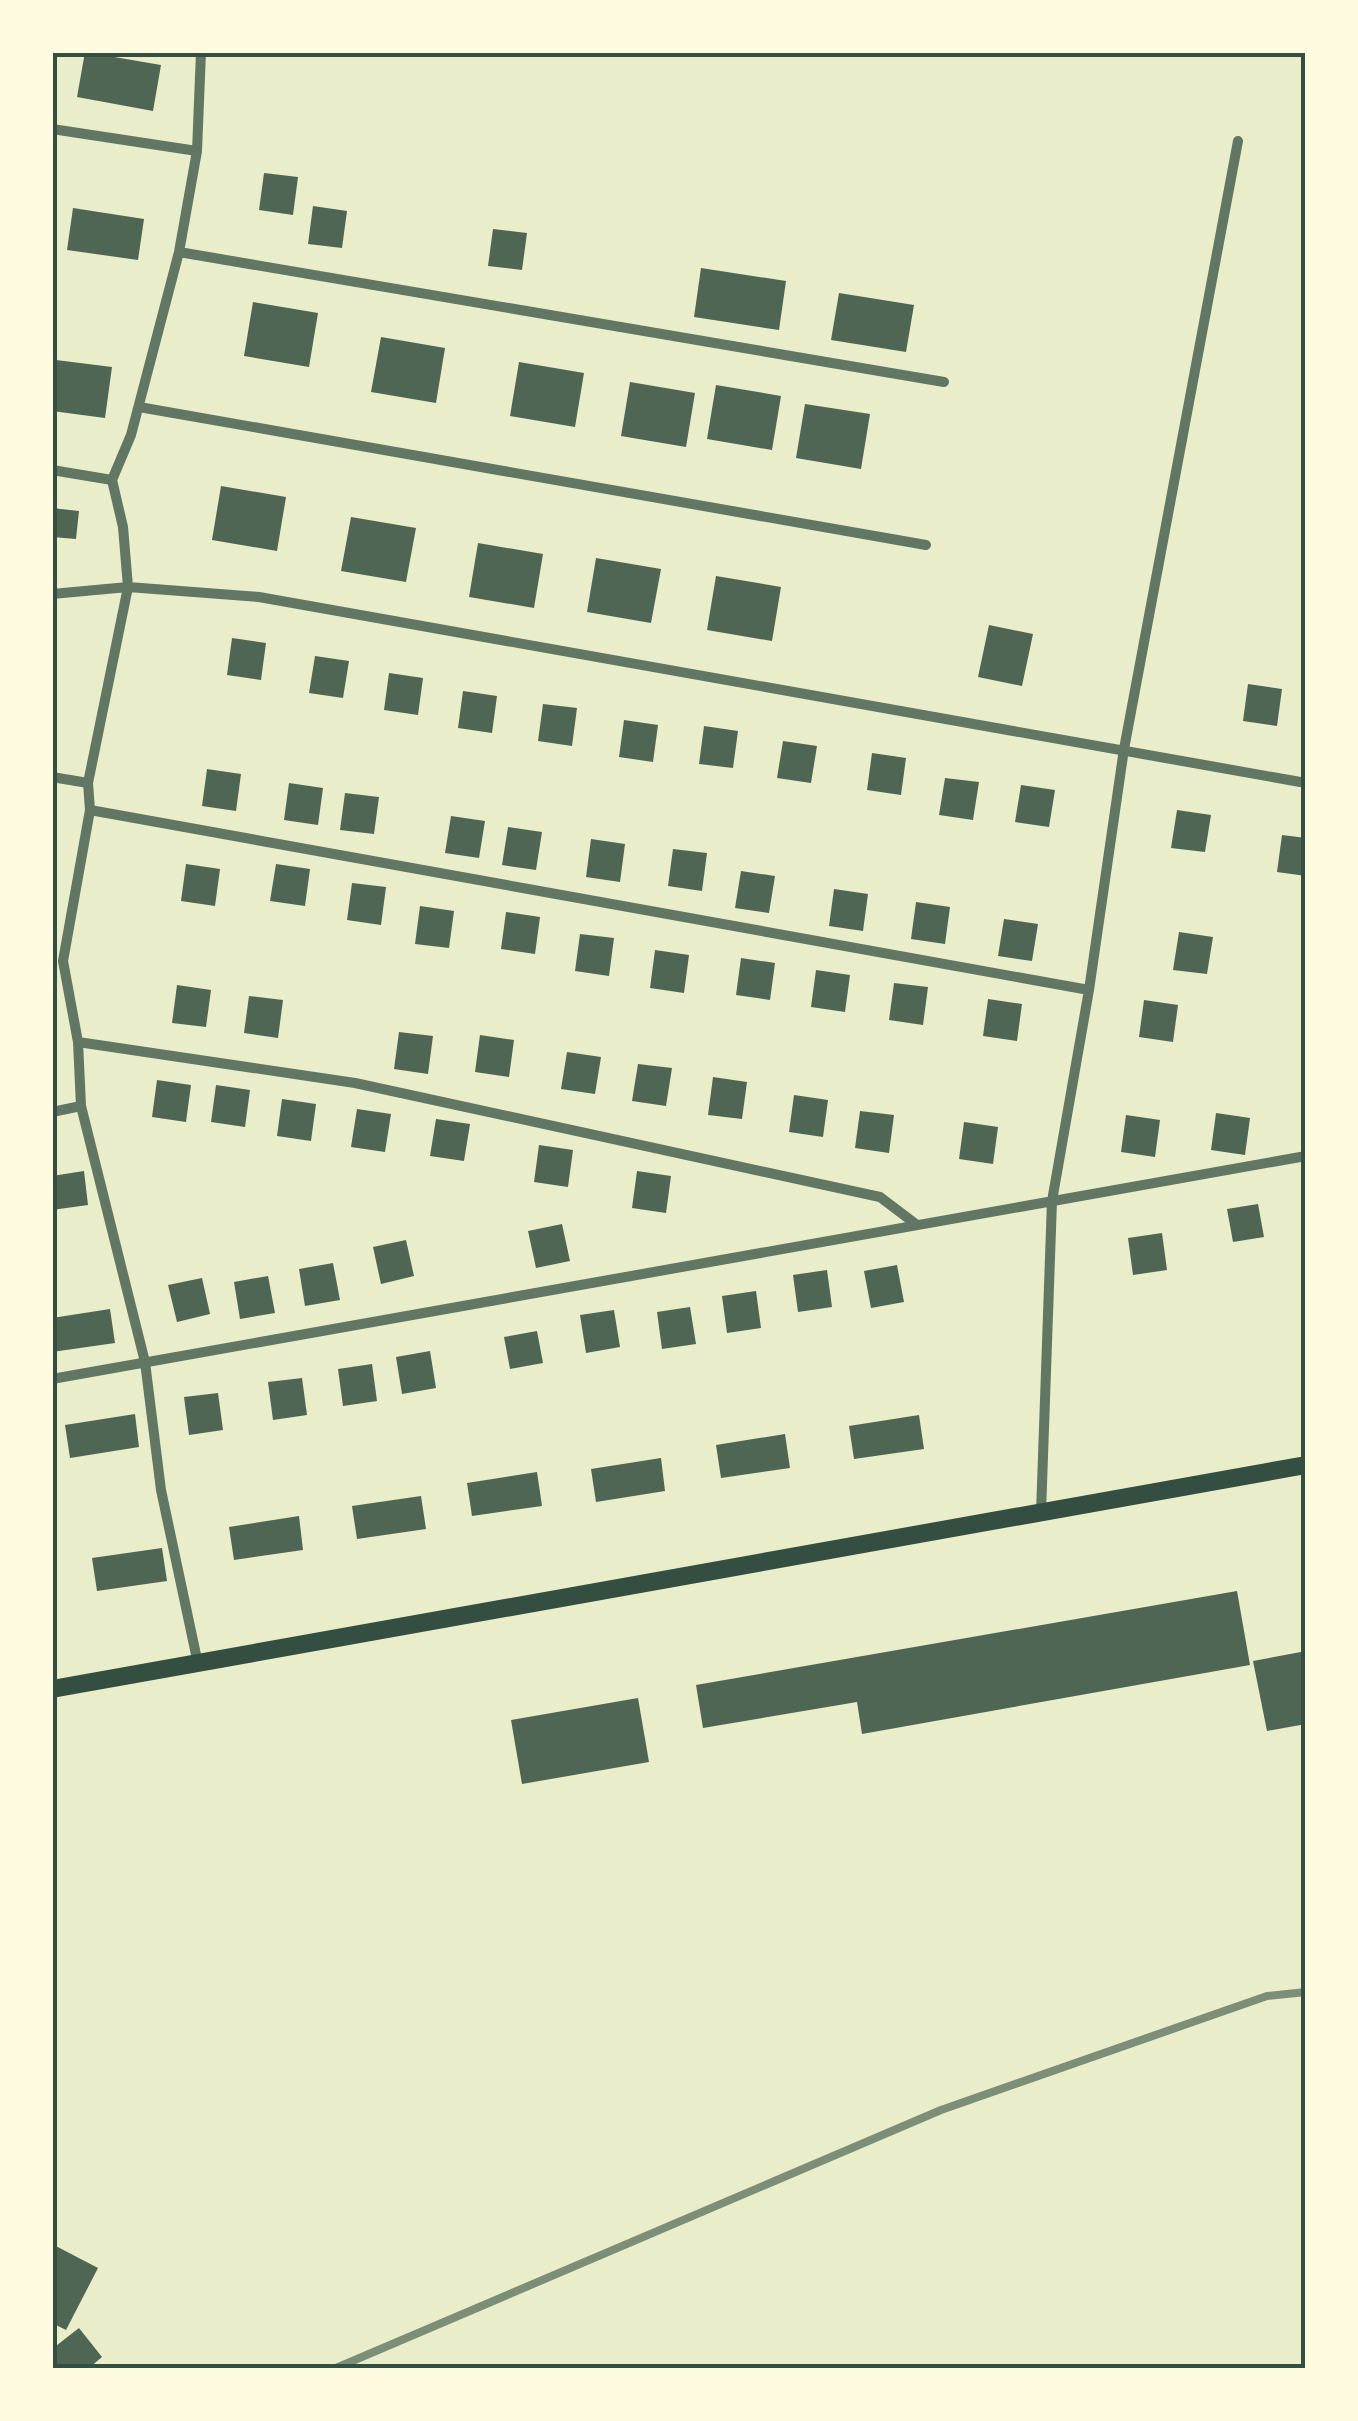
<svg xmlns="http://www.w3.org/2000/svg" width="1358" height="2421" viewBox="0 0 1358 2421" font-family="Rubik,sans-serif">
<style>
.building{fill:#4f6655}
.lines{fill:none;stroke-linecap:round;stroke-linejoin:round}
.minor{stroke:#617663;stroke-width:10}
.primary{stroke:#344e41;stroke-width:18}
.rail{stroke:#7c8e77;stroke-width:8}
.neatline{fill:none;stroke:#344e41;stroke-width:4}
</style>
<rect width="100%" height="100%" fill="#e9edc9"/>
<path class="building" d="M85 52 161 65 153 111 77 97Z
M264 173 298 177 293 215 259 210Z
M313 206 347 211 342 248 308 244Z
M73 208 144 219 138 260 67 250Z
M493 229 527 233 522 270 488 266Z
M701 268 786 281 779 330 694 317Z
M839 293 914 305 906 352 831 340Z
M253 302 318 313 309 367 244 356Z
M381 337 445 348 436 403 371 392Z
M56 360 112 367 105 418 52 411Z
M519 362 584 373 575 427 510 416Z
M630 382 695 393 686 447 621 436Z
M716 385 781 396 772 450 707 439Z
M805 404 870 414 861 469 796 458Z
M221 486 286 497 277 551 212 540Z
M52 508 79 511 76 539 52 537Z
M351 517 416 528 406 582 341 571Z
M478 543 543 554 534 608 469 597Z
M596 558 661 569 651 623 587 612Z
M716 576 781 587 772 641 707 630Z
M989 625 1033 634 1022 686 978 677Z
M232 638 266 643 261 680 227 675Z
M315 656 349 661 343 698 309 693Z
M389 673 423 678 418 715 384 710Z
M1248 684 1282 689 1277 726 1243 721Z
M463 691 497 696 492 733 458 728Z
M543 704 577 708 572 746 538 741Z
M624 720 658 725 653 762 619 757Z
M704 726 738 731 733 768 699 764Z
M783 741 817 746 811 783 777 778Z
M872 753 906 758 901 795 867 790Z
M207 769 241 774 236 811 202 806Z
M945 778 979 782 973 820 939 815Z
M289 783 323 788 318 825 284 820Z
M1021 785 1055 790 1049 827 1015 822Z
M345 793 379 797 374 834 340 830Z
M1177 810 1211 815 1205 852 1171 848Z
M451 816 485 821 479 858 445 853Z
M508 827 542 832 536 870 502 865Z
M1282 835 1306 838V876L1277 872Z
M591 839 625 844 620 882 586 877Z
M673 849 707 853 702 891 668 886Z
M186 864 220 869 215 906 181 901Z
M276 864 310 869 305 906 270 901Z
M741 871 775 876 769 913 735 908Z
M352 883 386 887 381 925 347 920Z
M834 889 868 894 863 931 829 926Z
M916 902 950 907 945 944 911 939Z
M420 906 454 911 449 948 415 944Z
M506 912 540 917 535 954 501 949Z
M1004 919 1038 924 1032 961 998 956Z
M1179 932 1213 937 1207 974 1173 970Z
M580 934 614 938 609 976 575 971Z
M655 950 689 955 684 993 650 988Z
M741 958 775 963 770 1000 736 995Z
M816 970 850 975 845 1012 811 1007Z
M894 983 928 987 923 1025 889 1020Z
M177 985 211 990 206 1027 172 1023Z
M249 996 283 1000 278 1038 244 1033Z
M988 999 1022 1004 1017 1041 983 1036Z
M1144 1000 1178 1005 1173 1042 1139 1037Z
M399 1032 433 1036 428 1074 394 1069Z
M480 1035 514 1040 509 1077 475 1072Z
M567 1052 601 1057 595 1094 561 1089Z
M638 1064 672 1068 666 1106 632 1101Z
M713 1077 747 1082 742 1119 708 1115Z
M157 1080 191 1085 186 1122 152 1117Z
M216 1085 250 1090 245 1127 211 1122Z
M794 1095 828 1100 823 1137 789 1132Z
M282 1099 316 1104 311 1141 277 1136Z
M357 1109 391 1114 385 1152 351 1147Z
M860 1111 894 1115 889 1153 855 1148Z
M1216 1113 1250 1118 1245 1155 1211 1150Z
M1126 1115 1160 1120 1155 1157 1121 1152Z
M436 1119 470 1124 464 1161 430 1156Z
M964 1122 998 1127 993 1164 959 1159Z
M539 1145 573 1150 568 1187 534 1182Z
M84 1171 88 1205 52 1210V1176Z
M637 1171 671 1176 666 1213 632 1208Z
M1258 1204 1264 1237 1233 1242 1227 1209Z
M562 1224 570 1261 536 1268 528 1231Z
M1162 1233 1167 1270 1133 1275 1128 1238Z
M406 1240 414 1276 381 1284 373 1247Z
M333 1263 340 1300 305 1306 299 1269Z
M897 1265 904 1302 871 1308 864 1271Z
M827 1270 832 1307 798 1312 793 1275Z
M268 1276 275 1313 240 1319 234 1282Z
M202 1278 210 1314 177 1322 168 1285Z
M756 1291 761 1328 727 1333 722 1296Z
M690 1307 696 1344 662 1349 657 1312Z
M110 1309 115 1343 52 1352V1318Z
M614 1310 620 1347 586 1353 580 1315Z
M537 1331 543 1363 510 1369 504 1337Z
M430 1351 436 1388 402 1394 396 1357Z
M372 1364 377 1401 343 1406 338 1369Z
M302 1378 307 1415 273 1420 268 1382Z
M218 1393 223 1430 189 1435 184 1397Z
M135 1414 139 1447 70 1458 65 1425Z
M919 1415 924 1449 854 1459 849 1426Z
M785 1434 790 1468 721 1478 716 1445Z
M661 1458 665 1491 596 1502 591 1469Z
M537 1472 542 1506 472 1516 467 1483Z
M421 1496 426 1529 357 1539 352 1506Z
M299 1516 303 1550 234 1560 229 1527Z
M162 1548 167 1581 97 1591 92 1558Z
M1237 1591 1250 1665 862 1734 857 1702 703 1728 696 1685Z
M1306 1651V1724L1267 1731 1253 1661Z
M638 1698 649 1762 522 1784 511 1720Z
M52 2244 98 2268 66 2330 52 2323Z
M79 2328 102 2357 89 2368H52V2349Z"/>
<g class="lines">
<path class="minor" d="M52 129 197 151
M179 252 944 382
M139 407 926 545
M52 470 112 480
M52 594 128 587 259 597 1306 783
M52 777 88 783
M90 810 1089 990
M78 1042 355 1083 880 1197 917 1225
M52 1112 81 1106
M52 1379 1306 1156
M1041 1513 1052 1201 1089 990 1124 749 1238 141
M198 1664 161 1490 145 1362 81 1106 78 1042 63 961 90 810 88 783 128 587 123 527 112 480 131 435 179 252 197 151 201 52"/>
<path class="primary" d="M52 1689 1306 1465"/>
<path class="rail" d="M336 2368 941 2110 1267 1996 1306 1992"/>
</g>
<rect width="1358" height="2421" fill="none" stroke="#fefae0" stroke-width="110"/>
<rect x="55" y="55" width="1248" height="2311" class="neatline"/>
</svg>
